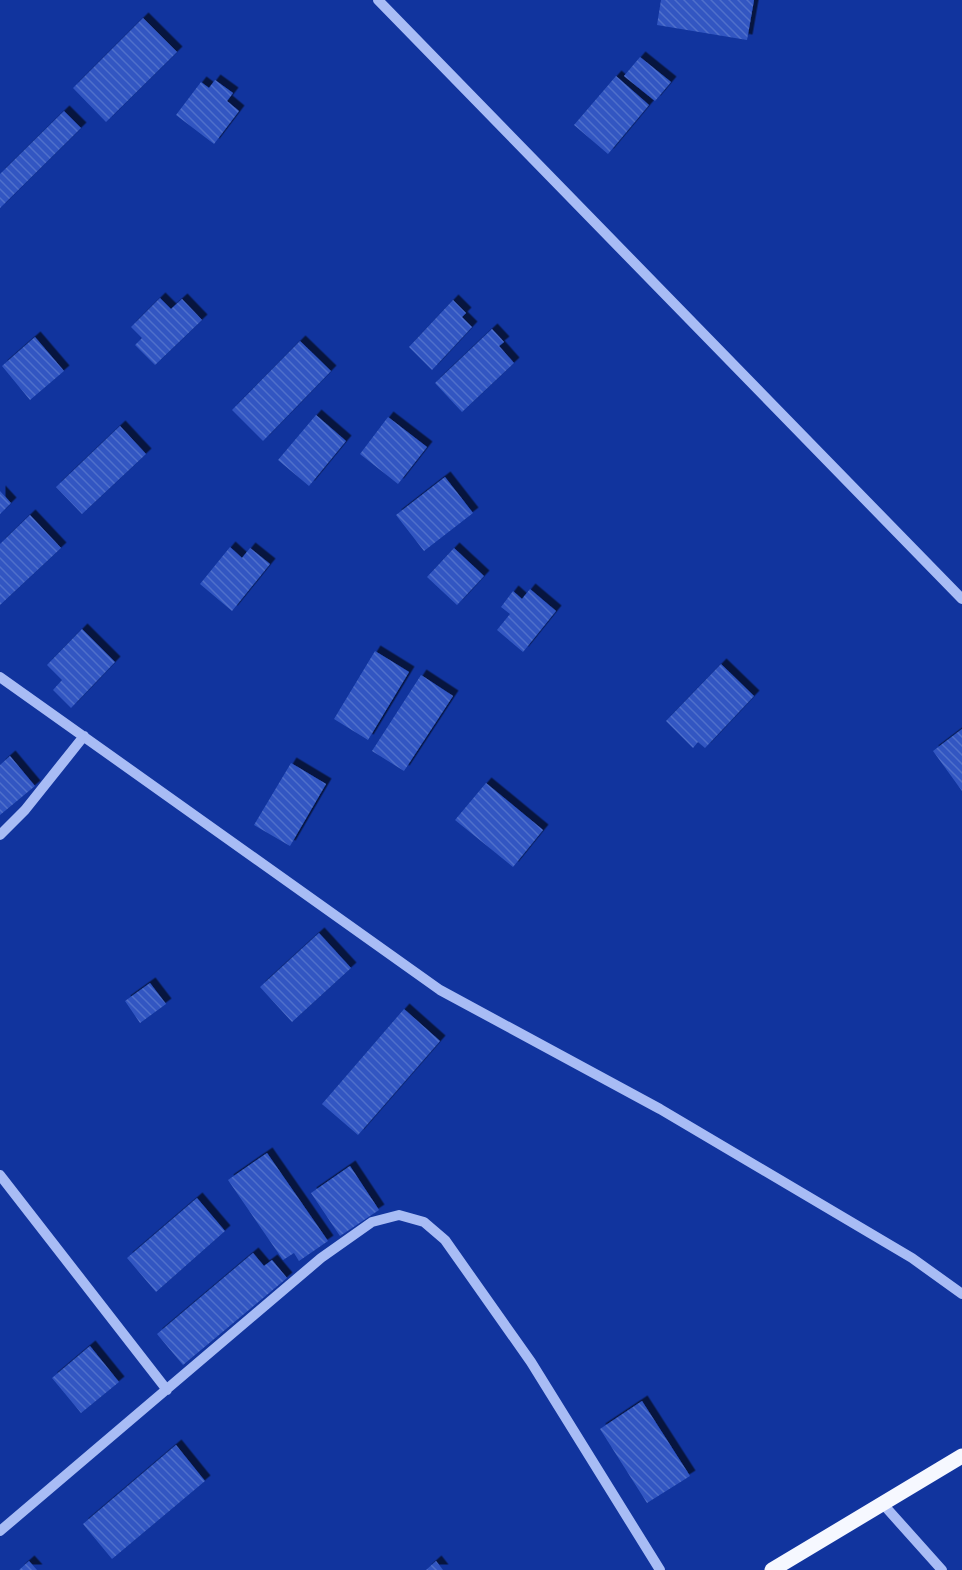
<svg xmlns="http://www.w3.org/2000/svg" width="962" height="1570" viewBox="0 0 962 1570" font-family="'Public Sans',sans-serif">
<style>
.building{fill:url(#building-back-hatch);filter:url(#shadow)}
.lines{fill:none;stroke-linecap:round;stroke-linejoin:round}
.minor{stroke:#a8bcf5;stroke-width:10}
.major{stroke:#f6f8ff;stroke-width:15}
</style>
<defs>
<pattern id="building-back-hatch" width="6" height="6" patternUnits="userSpaceOnUse" patternTransform="scale(1.5)"><rect width="6" height="6" fill="#3157c2"/><path d="M-1 5l2 2M0 0l6 6M5-1l2 2" fill="none" stroke="#5070cb"/></pattern>
<filter id="shadow"><feDropShadow dx="5.5" dy="-5.5" stdDeviation="0" flood-color="#0009"/></filter>
</defs>
<rect width="100%" height="100%" fill="#11349e"/>
<path class="building" d="M661 0H754L747 40 657 25Z
M143 18 177 52 106 122 73 88Z
M640 57 671 82 655 101 624 76Z
M616 76 649 105 608 154 574 125Z
M215 80 233 93 227 101 239 111 214 144 176 115 201 82 209 88Z
M64 111 81 128 0 208V174Z
M160 298 171 309 182 299 202 320 155 365 135 345 142 338 131 327Z
M453 300 466 313 462 317 472 327 432 370 409 347Z
M492 329 504 342 499 346 514 363 462 412 435 383Z
M35 337 64 371 30 400 2 366Z
M300 341 331 371 263 441 232 410Z
M316 415 346 441 309 486 278 460Z
M388 417 427 447 398 484 360 454Z
M120 426 146 454 82 514 56 487Z
M445 477 473 513 424 551 396 515Z
M0 491 11 503 0 514Z
M30 515 61 548 0 605V544Z
M230 547 242 558 250 548 270 564 232 611 200 584Z
M454 548 484 576 457 605 427 577Z
M530 589 556 611 523 652 497 630 510 614 501 607 513 591 522 599Z
M82 629 115 662 71 708 53 690 62 680 47 665Z
M375 651 409 672 368 740 334 719Z
M721 664 754 696 705 748 698 742 693 748 666 721Z
M421 675 453 696 404 771 372 751Z
M962 729V791L933 751Z
M10 756 35 786 0 815V765Z
M291 763 326 784 290 846 254 825Z
M486 783 543 830 513 867 455 820Z
M319 933 351 968 292 1022 260 987Z
M150 983 166 1004 140 1023 125 1001Z
M404 1009 440 1041 358 1135 322 1104Z
M267 1153 328 1241 299 1261 294 1253 283 1260 228 1180Z
M350 1166 379 1210 340 1236 311 1193Z
M197 1198 225 1231 156 1292 127 1258Z
M253 1253 264 1266 272 1260 287 1278 183 1365 157 1334Z
M90 1346 119 1382 81 1413 52 1378Z
M642 1401 690 1476 647 1503 600 1429Z
M176 1445 205 1481 112 1559 83 1524Z
M29 1561 37 1570H19Z
M436 1561 443 1570H426Z"/>
<g class="lines">
<path class="minor" d="M378 0 962 599
M0 677 440 990 660 1109 912 1258 962 1294
M0 835 25 810 84 736
M0 1175 167 1390
M882 1503 942 1570
M0 1531 321 1258 372 1222 399 1215 424 1222 445 1240 531 1362 660 1570"/>
<path class="major" d="M772 1570 962 1456"/>
</g>
</svg>
